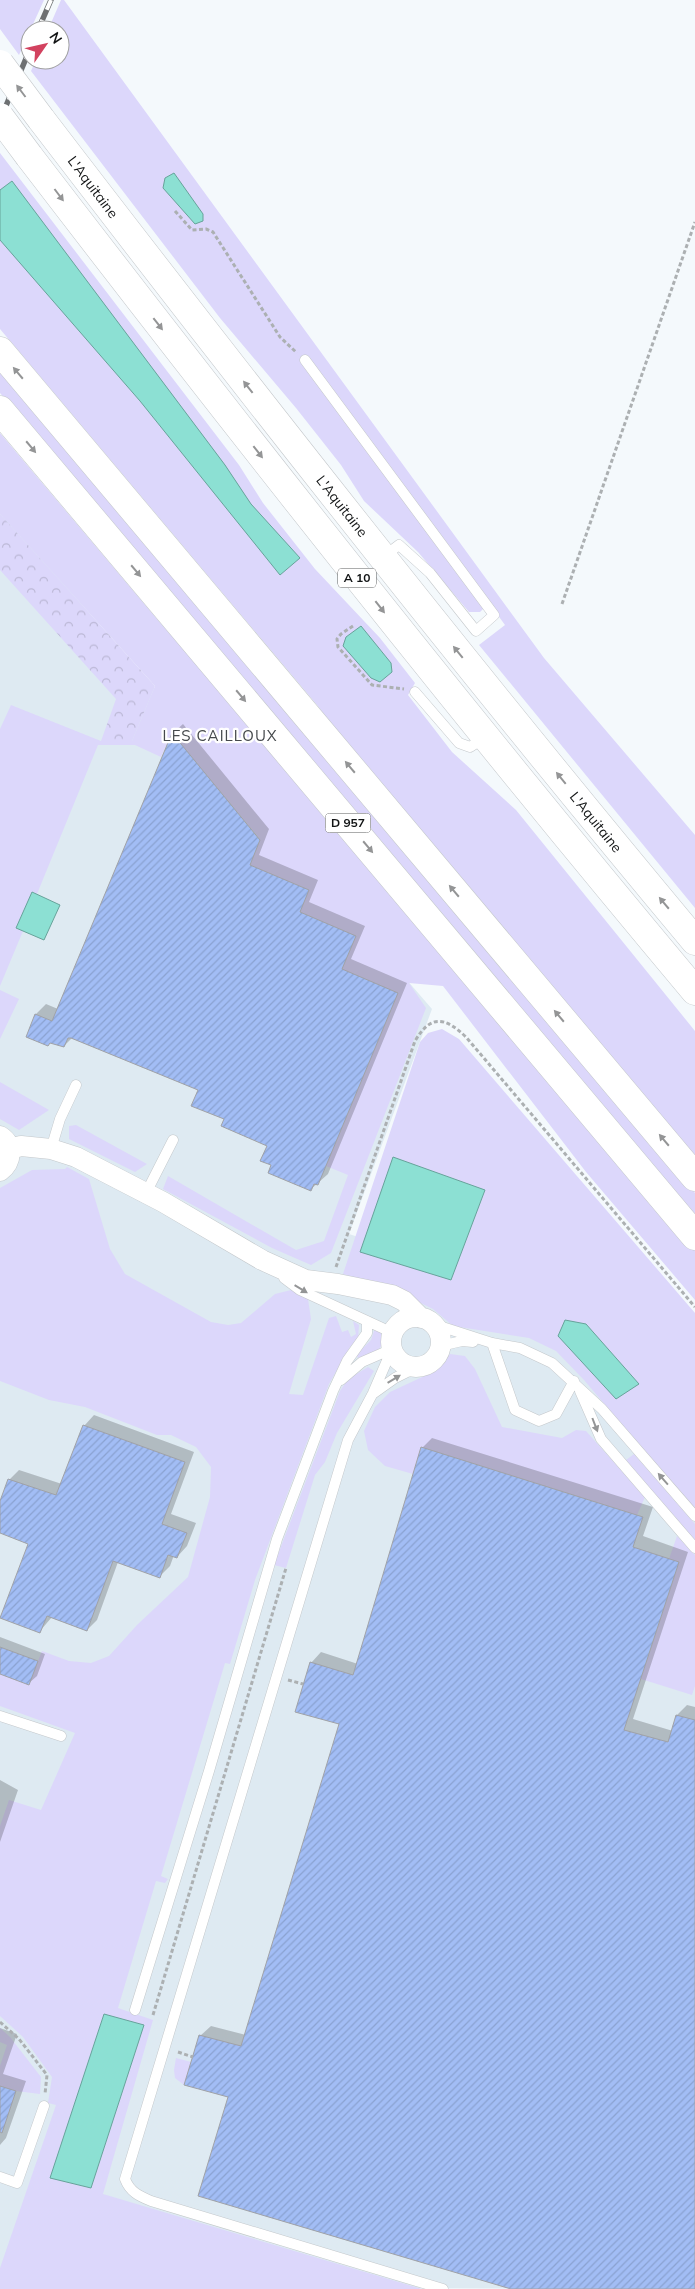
<svg xmlns="http://www.w3.org/2000/svg" width="695" height="2289" viewBox="0 0 695 2289" font-family="Mulish,sans-serif">
<style>
.built{fill:#deeaf2}
.grass{fill:#dcd7fb}
.forest{fill:url(#forest-crowns)}
.water{fill:#8ce0d3;stroke:#67a39a}
.shadow{fill:#0003}
.building{fill:url(#building-hatch);stroke:#a0a2a7}
.lines{fill:none;stroke-linecap:round;stroke-linejoin:round}
.lane-casing{stroke:#c4c8cb;stroke-width:11}
.street-casing{stroke:#c4c8cb;stroke-width:21}
.primary-casing{stroke:#c4c8cb;stroke-width:29}
.highway-casing{stroke:#c4c8cb;stroke-width:29}
.path{stroke:#acb0b2;stroke-width:3;stroke-dasharray:4 2.5;stroke-linecap:butt}
.lane{stroke:#fff;stroke-width:10}
.street{stroke:#fff;stroke-width:20}
.primary{stroke:#fff;stroke-width:28}
.highway{stroke:#fff;stroke-width:28}
.rail-casing{stroke:#6d7072;stroke-width:5.5}
.rail{stroke:#fff;stroke-width:4;stroke-dasharray:11;stroke-linecap:butt}
.highway-bridge-casing{stroke:#c4c8cb;stroke-width:29;stroke-linecap:butt}
.highway-bridge{stroke:#fff;stroke-width:28}
.oneway{fill:#949596}
.labels{text-anchor:middle;stroke-width:4.5;stroke-linejoin:round;paint-order:stroke}
.shield{fill:#fff;stroke:#595a5b;stroke-width:1}
.shield-label{font-size:12px;font-weight:bold;fill:#121415}
.street-label{font-size:14px;fill:#121415;stroke:#fff}
.neighbourhood-label{font-size:15px;letter-spacing:1px;fill:#45494c;stroke:#fff}
</style>
<defs>
<pattern id="forest-crowns" width="20" height="18" patternUnits="userSpaceOnUse" patternTransform="scale(1.25)"><rect width="20" height="18" fill="#dcd7fb"/><path d="M2 6a3 3 0 1 1 6 0M12 15a3 3 0 1 1 6 0" fill="none" stroke="#bcb8d6"/></pattern>
<pattern id="building-hatch" width="6" height="6" patternUnits="userSpaceOnUse" patternTransform="scale(1.25)"><rect width="6" height="6" fill="#a2bdf5"/><path d="M-1 1l2-2M0 6l6-6M5 7l2-2" fill="none" stroke="#8aa2d1"/></pattern>
</defs>
<rect width="100%" height="100%" fill="#f4f9fc"/>
<path class="built" d="M0 510 432 1009 349 1234 469 1273 695 1463V2289L0 2287Z"/>
<path class="grass" d="M0 0H44L19 55 0 29Z
M61 0H64L544 658 695 835V908L479 645 505 625 489 603 480 612H469L418 552 364 501 341 465 296 408 220 318 31 71 36 60H60V30H48Z
M0 153 239 465 263 503 315 569 380 638 415 683 408 695 452 752 516 810 695 1031V1164L369 774 317 705 0 329Z
M0 369 695 1193V1220L0 393Z
M0 433 163 626 346 834 549 1080 695 1251V1300L586 1172 443 986 409 983 426 1008 331 1253 311 1265 272 1248 163 1189 168 1176 296 1250 324 1241 348 1175 326 1166 342 969 355 936 300 912 250 865 260 839 172 733 161 757 135 745H98L37 894 32 892 17 928 23 931 0 986V729L11 705 101 741H132L155 686 0 514Z
M0 990 19 999 0 1039Z
M442 1029 459 1039 695 1313V1511L584 1380 556 1351 529 1338 453 1326 433 1309 396 1291 343 1274 420 1042 428 1033Z
M0 1082 49 1110 19 1130 0 1119Z
M76 1125 147 1164 135 1172 69 1139V1126Z
M67 1167 89 1179 110 1249 125 1274 211 1322 228 1325 241 1323 275 1294 291 1290 308 1299 311 1319 289 1394 303 1395 329 1318 336 1316 342 1332 348 1330 351 1337 356 1334 353 1321 359 1325 358 1339 350 1347 329 1384 255 1580 230 1664 225 1663 161 1876 168 1879 165 1883 156 1881 118 2008 153 2020 103 2194 422 2289H0V2268L56 2105 48 2103 52 2077 23 2037 0 2016V1826L9 1800 41 1810 75 1733 0 1706V1674L29 1684 42 1651 69 1661 91 1663 109 1656 137 1625 188 1577 210 1497 211 1467 196 1447 171 1435H157L85 1407 49 1400 0 1381V1188L32 1170 65 1169Z
M376 1329 383 1335C384 1351 373 1353 360 1360L356 1355 371 1340 374 1331Z
M450 1354 465 1356 475 1369 502 1427 562 1438 576 1430 586 1431 645 1497 637 1515 421 1447 413 1474 385 1466 368 1450 364 1431 375 1407 390 1392 433 1372Z
M368 1367 374 1371 337 1433 325 1462 315 1475 286 1568 274 1565 340 1391 348 1379Z
M634 1454 695 1524V1541L684 1532 626 1460Z
M677 1536 695 1555V1686L692 1695 641 1679 679 1562 669 1559Z
M0 2028 10 2037 41 2077 40 2094 16 2091 0 2086V2066L7 2045 0 2042Z
M176 2058 191 2062 184 2085 175 2078 174 2070Z"/>
<path class="forest" d="M0 514 155 686 132 741H101L116 699 0 570Z"/>
<path class="water" d="M174 173 203 214V221L195 224 163 188 165 178Z
M12 181 225 465 251 504 300 558 280 575 140 401 0 240V190Z
M361 626 391 663 392 672 380 682 371 678 343 646 346 637Z
M32 892 60 905 44 940 16 928Z
M393 1157 485 1190 451 1280 360 1252Z
M565 1320 586 1324 639 1384 616 1399 558 1336Z
M104 2014 144 2025 91 2188 50 2178Z"/>
<path class="shadow" d="M183 724 269 829 259 855 318 880 309 902 365 926 351 959 407 983 328 1174 310 1190 273 1165 268 1145 226 1119 199 1089 72 1038 64 1046 27 1036 36 1014 46 1004 58 1009 173 733Z
M94 1415 194 1452 171 1514 196 1523 187 1546 177 1557 174 1555 170 1566 159 1577 118 1562 97 1620 87 1630 52 1617 40 1631 29 1543 0 1532V1505L9 1480 19 1470 62 1484 84 1426Z
M432 1438 653 1507 643 1536 688 1552 633 1719 673 1731 677 1715 687 1705 695 1707V2289H516L229 2096 200 2036 211 2026 246 2035 341 1723 311 1663 321 1652 358 1664 422 1448Z
M0 1637 45 1654 37 1676 29 1683 0 1672Z
M0 1780 18 1790 0 1842Z
M0 2028 17 2034 3 2074 26 2081 6 2138 0 2145Z"/>
<path class="building" d="M172 733 260 840 250 865 309 890 300 912 356 936 342 969 398 993 318 1185 314 1184 311 1191 268 1173 271 1165 260 1161 267 1146 221 1126 224 1119 191 1106 198 1090 71 1038H68L64 1047 50 1043 48 1046 26 1037 35 1014 52 1021Z
M83 1425 185 1462 162 1524 187 1533 177 1558 168 1555 160 1578 113 1561 87 1631 47 1616 40 1633 0 1618 28 1544 0 1533V1501L8 1479 56 1495Z
M421 1447 643 1517 633 1547 679 1562 624 1730 668 1742 676 1715 695 1720V2289H511L198 2196 228 2097 184 2085 194 2052 199 2035 241 2046 339 1724 295 1712 310 1662 353 1675Z
M0 1647 38 1661 29 1685 0 1674Z
M0 2086 16 2091 2 2133 0 2132Z"/>
<g class="lines">
<g class="lane-casing">
<path id="lane" d="M305 360 494 615 476 631 430 573 399 545 383 557
M415 692 459 743 470 747 484 738
M51 1149 60 1119 76 1085
M146 1193 173 1140
M284 1278 300 1290 393 1333
M433 1324 492 1343 520 1348 552 1363 602 1409 695 1516
M492 1343 515 1410 539 1421 556 1414 574 1381
M440 1346 462 1341 473 1342
M392 1349 373 1393 348 1440 125 2179C130 2192 139 2196 151 2201L443 2289
M341 1380 362 1362 392 1349
M580 1391 601 1439 695 1548
M374 1393 395 1378 417 1367
M0 1716 61 1736
M135 2010 209 1771 277 1539 333 1391 347 1361 367 1333V1321
M0 2177 17 2183 44 2106"/>
</g>
<g class="street-casing">
<path id="street" d="M0 1136C14 1145 12 1162 0 1171
M10 1149 21 1146 51 1149 76 1157 163 1202 262 1260 306 1280 338 1284 392 1295 404 1301 421 1318
M391 1342a25 25 0 1 1 50 0a25 25 0 1 1-50 0Z"/>
</g>
<g class="primary-casing">
<path id="primary" d="M0 351 695 1177
M0 410 695 1236"/>
</g>
<g class="highway-casing">
<path id="highway" d="M41 119C254 397 470 672 695 941
M29 156C246 439 466 718 695 991"/>
</g>
<path class="path" d="M175 211 192 230 206 229 213 232 280 337 297 353
M562 604 695 222
M353 626 341 634 337 639 338 647 372 685 404 689
M336 1267 415 1041C431 1014 445 1017 466 1037L695 1307
M288 1680 303 1684
M153 2015 286 1568
M0 2022 19 2039 47 2075 45 2094
M178 2052 193 2057"/>
<use href="#lane" class="lane"/>
<use href="#street" class="street"/>
<use href="#primary" class="primary"/>
<use href="#highway" class="highway"/>
<g class="rail-casing">
<path id="rail" d="M38 30 51 0
M0 120 30 49"/>
</g>
<use href="#rail" class="rail"/>
<g class="highway-bridge-casing">
<path id="highway-bridge" d="M0 64 41 119
M0 117 29 156"/>
</g>
<use href="#highway-bridge" class="highway-bridge"/>
</g>
<defs><path id="oneway-solid" d="M-6-.8H1V-3.2L6.5 0L1 3.2V.8H-6Z" transform="scale(1.25)"/></defs>
<g class="oneway">
<use href="#oneway-solid" transform="translate(21 91) rotate(-127)"/>
<use href="#oneway-solid" transform="translate(59 195) rotate(53)"/>
<use href="#oneway-solid" transform="translate(158 324) rotate(52)"/>
<use href="#oneway-solid" transform="translate(18 373) rotate(-130)"/>
<use href="#oneway-solid" transform="translate(248 387) rotate(-128)"/>
<use href="#oneway-solid" transform="translate(31 447) rotate(50)"/>
<use href="#oneway-solid" transform="translate(258 452) rotate(52)"/>
<use href="#oneway-solid" transform="translate(136 571) rotate(50)"/>
<use href="#oneway-solid" transform="translate(380 607) rotate(52)"/>
<use href="#oneway-solid" transform="translate(458 652) rotate(-129)"/>
<use href="#oneway-solid" transform="translate(241 696) rotate(50)"/>
<use href="#oneway-solid" transform="translate(350 767) rotate(-130)"/>
<use href="#oneway-solid" transform="translate(561 778) rotate(-129)"/>
<use href="#oneway-solid" transform="translate(368 847) rotate(50)"/>
<use href="#oneway-solid" transform="translate(454 891) rotate(-130)"/>
<use href="#oneway-solid" transform="translate(664 903) rotate(-130)"/>
<use href="#oneway-solid" transform="translate(559 1016) rotate(-130)"/>
<use href="#oneway-solid" transform="translate(664 1140) rotate(-130)"/>
<use href="#oneway-solid" transform="translate(301 1289) rotate(31)"/>
<use href="#oneway-solid" transform="translate(394 1379) rotate(-31)"/>
<use href="#oneway-solid" transform="translate(595 1425) rotate(69)"/>
<use href="#oneway-solid" transform="translate(663 1479) rotate(-131)"/>
</g>
<g class="labels">
<g class="shield">
<rect x="338" y="568.5" width="38" height="19" rx="4"/>
<rect x="325.5" y="813.5" width="45" height="19" rx="4"/>
</g>
<g class="shield-label">
<text x="357" y="582">A 10</text>
<text x="348" y="827">D 957</text>
</g>
<g class="street-label">
<text transform="translate(93 187) rotate(53)" y="5">L'Aquitaine</text>
<text transform="translate(342 506) rotate(52)" y="5">L'Aquitaine</text>
<text transform="translate(596 822) rotate(51)" y="5">L'Aquitaine</text>
</g>
<g class="neighbourhood-label">
<text x="220" y="741">LES CAILLOUX</text>
</g>
</g>
<g transform="translate(45 45) rotate(56)"><circle r="24" fill="#ffffff" stroke="#a0a1a1"/>
<path d="M0-4L9 19L0 12L-9 19Z" fill="#d2425f"/>
<text y="-8" font-size="14" font-weight="bold" text-anchor="middle" fill="#121415">N</text>
</g>
</svg>
